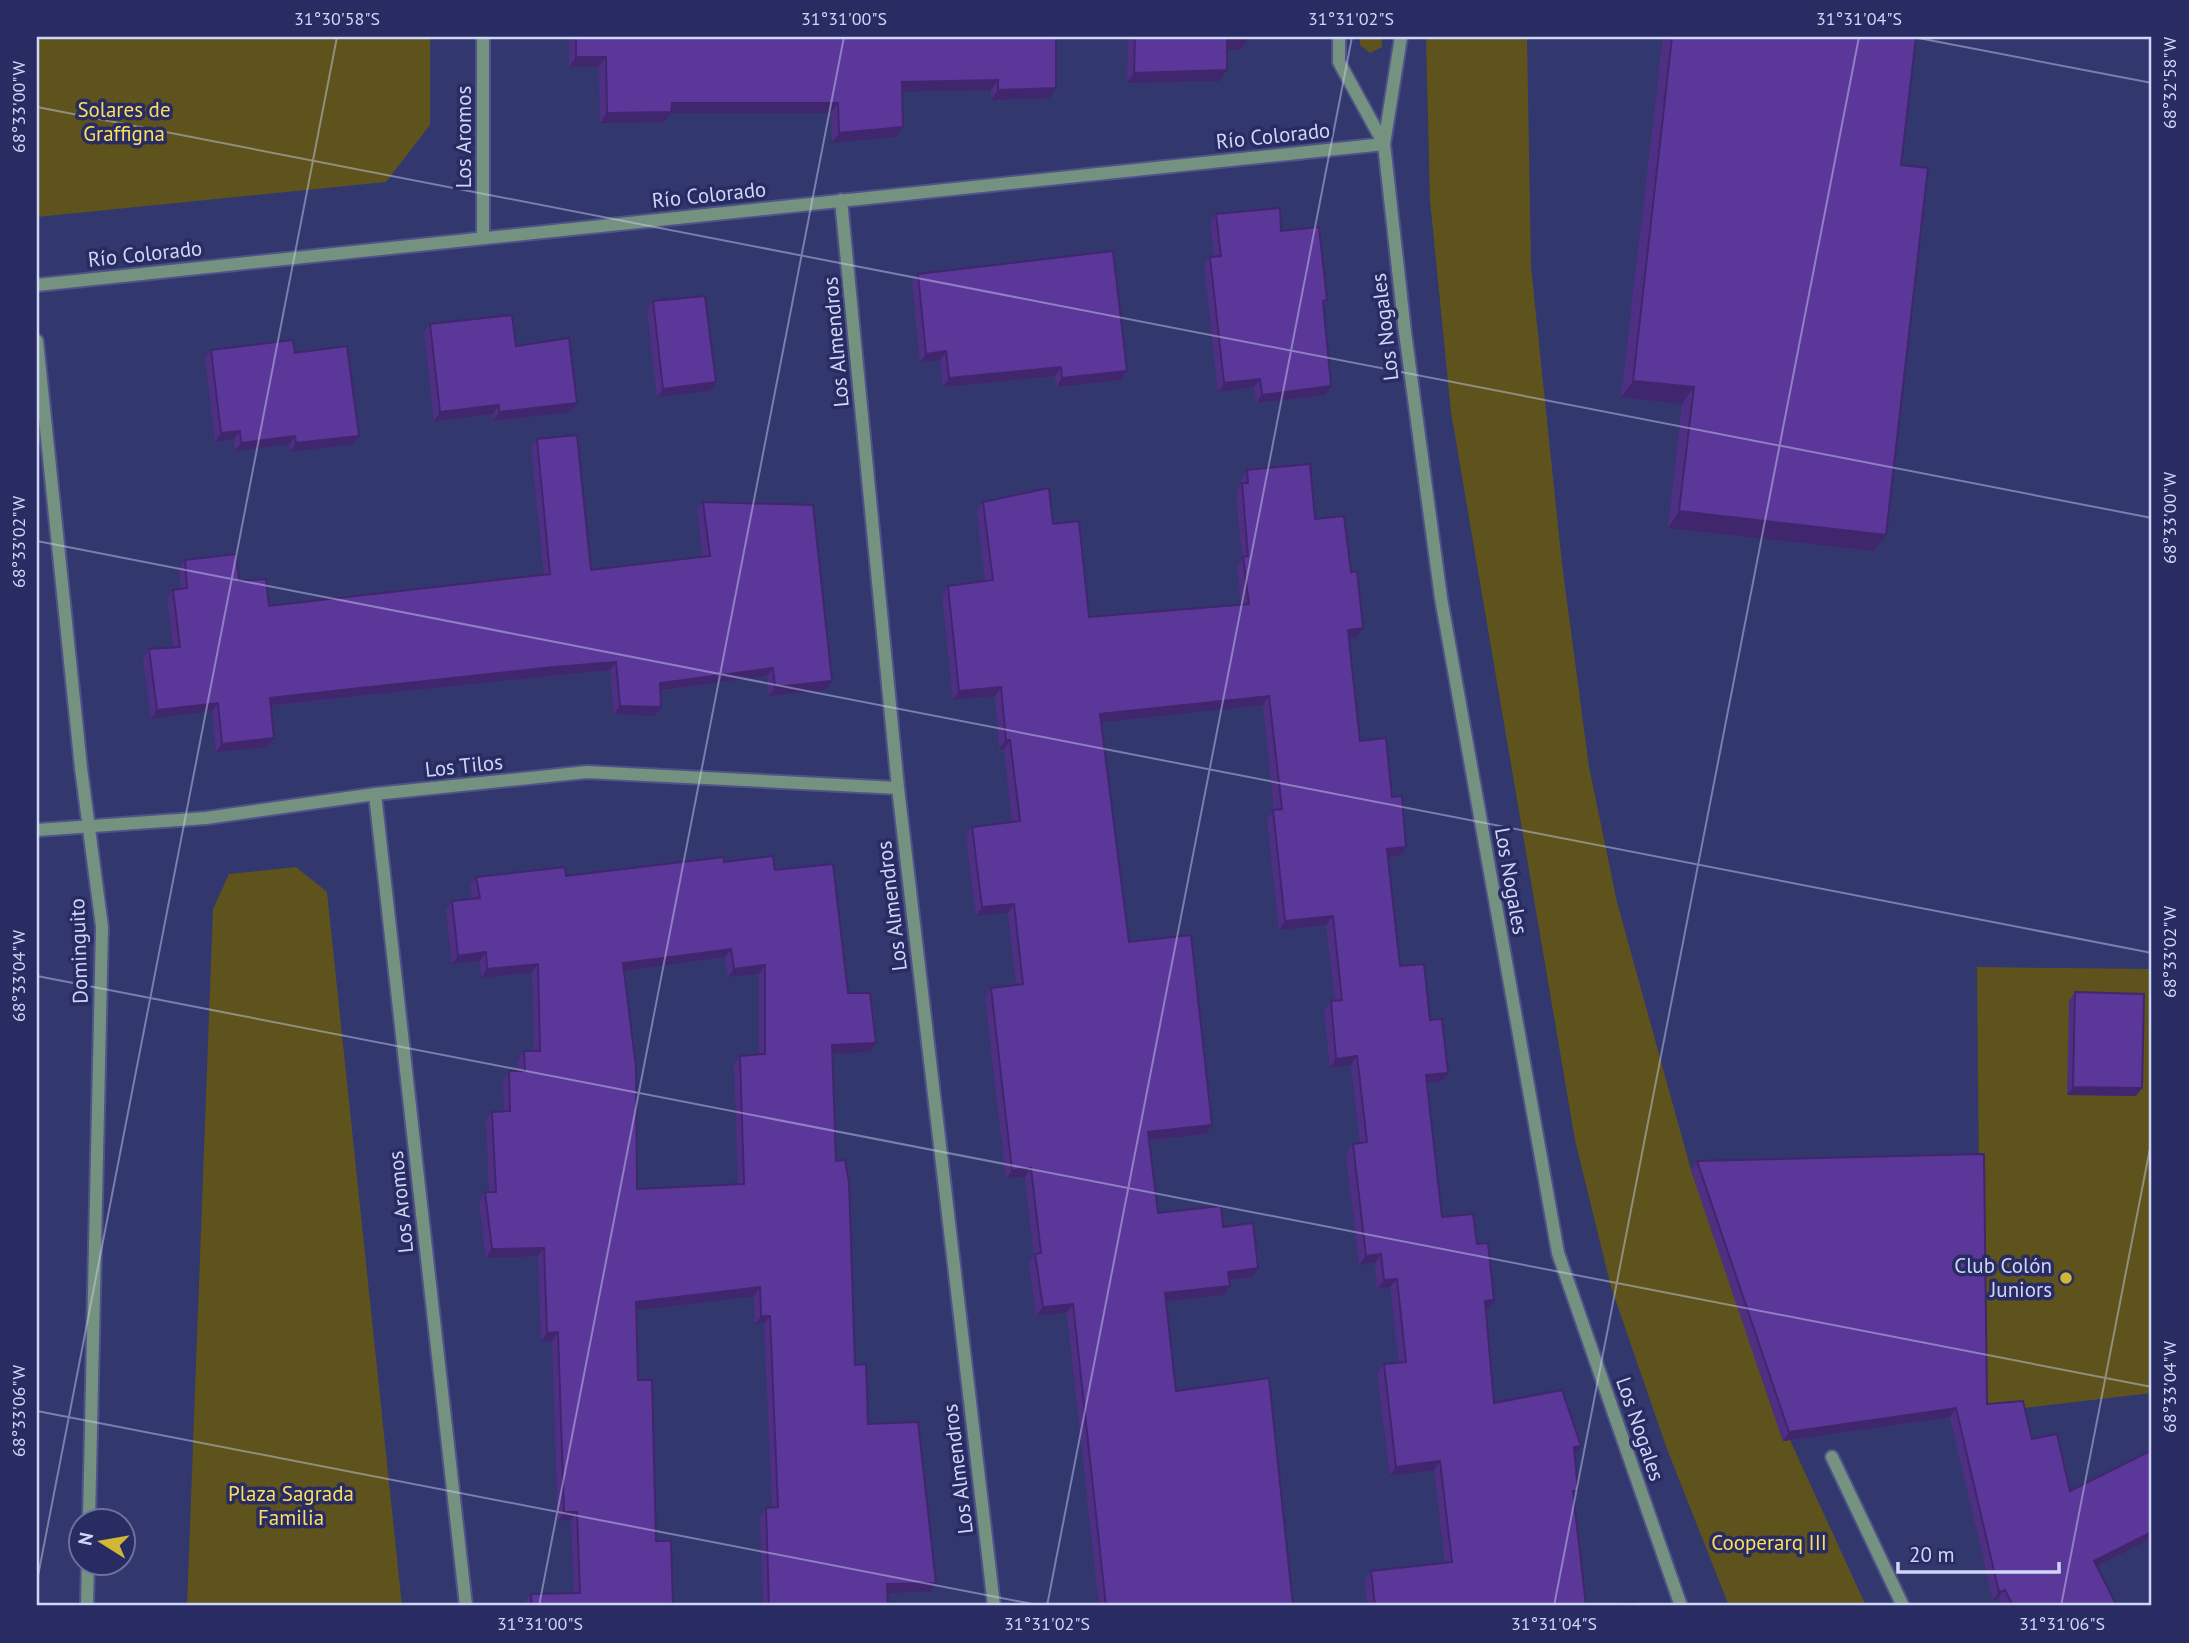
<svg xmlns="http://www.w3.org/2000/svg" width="2189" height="1643" viewBox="0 0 2189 1643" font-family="'PT Sans',sans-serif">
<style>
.green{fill:#5f531d}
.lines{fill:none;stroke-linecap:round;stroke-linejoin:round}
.minor-casing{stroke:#4e5487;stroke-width:16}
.minor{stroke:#759280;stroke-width:12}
.wall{fill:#4f2f84;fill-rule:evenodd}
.shaded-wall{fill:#40266c}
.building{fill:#5c379a;stroke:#40266c;stroke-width:2;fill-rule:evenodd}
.ticks{fill:none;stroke:#cfd6f7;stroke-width:2;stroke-opacity:0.45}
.poi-dot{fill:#d2b736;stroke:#292c62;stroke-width:2.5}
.labels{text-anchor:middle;stroke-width:7;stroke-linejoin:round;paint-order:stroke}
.park-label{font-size:21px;fill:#fcdf60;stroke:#292c62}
.street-label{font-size:21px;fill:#cfd6f7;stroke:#292c62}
.poi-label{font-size:21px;fill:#cfd6f7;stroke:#292c62;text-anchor:end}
.neatline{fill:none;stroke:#cfd6f7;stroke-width:2.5}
.ticks-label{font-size:18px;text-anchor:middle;fill:#cfd6f7}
</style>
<rect width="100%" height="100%" fill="#32376e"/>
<path class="green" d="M37 37H430V125L386 182 37 217Z
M1360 37H1382V47L1370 53 1360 45Z
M1426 37H1527L1531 267 1562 564 1589 767 1617 902 1691 1170 1783 1441 1790 1440 1866 1606H1729L1667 1449 1611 1287 1575 1140 1451 412 1430 200Z
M296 867 327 892 402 1606H187L213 909 229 874Z
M1977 967 2152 969V1393L1981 1413Z"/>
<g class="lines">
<g class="minor-casing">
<path id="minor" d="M1339 37V62L1384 144
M1401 37 1384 144 1405 332 1441 598 1558 1253 1681 1606
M841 200 898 788 994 1606
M483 238V37
M37 285 1384 144
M37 341 81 768 102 927 89 1520
M375 794 466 1606
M37 830 206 818 375 794 587 772 898 788
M1832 1457 1903 1606
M87 1606 88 1562"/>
</g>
<use href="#minor" class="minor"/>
</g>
<path class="wall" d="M569 37H1056L1049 98 991 100V90L902 92 903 127 896 137 832 143 831 113H671L664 122 600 123 599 67H569Z
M1128 37H1247L1248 39 1240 50 1227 49 1220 81 1127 83Z
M1663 37H1916L1901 165 1874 551 1668 528 1682 404 1621 397Z
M1216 214 1281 231 1327 300 1323 306 1325 395 1256 403 1254 387 1218 392 1204 265 1210 257H1214L1210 222Z
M918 274 1127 371 1121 380 1056 387 1055 376 943 387 940 360 920 362 912 282Z
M653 301 716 382 710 391 657 397 647 310Z
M430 324 516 346 577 403 571 412 493 421V414L434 421 424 332Z
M211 350 295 353 359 436 353 444 290 452V444L235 451 234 439 215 442 205 358Z
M537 439 591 570 703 557 697 510 703 502 826 690 769 696 767 676 660 691 655 716 614 714 610 670 548 676 271 706 274 738 268 747 216 752 212 711 151 719 143 658 149 649 173 647 167 598 173 590 181 589 179 568 185 560 239 581 269 606 544 575 531 447Z
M1247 470 1315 519 1351 572 1363 628 1357 637 1349 638 1360 741 1392 797 1406 847 1400 856 1388 858 1400 966 1430 1020 1448 1073 1442 1081 1427 1083 1442 1217 1477 1244 1494 1300 1488 1309H1485L1494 1403 1575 1455 1573 1498 1586 1606H1367L1365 1580 1371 1571 1445 1562 1434 1470 1390 1476 1377 1373 1384 1364 1399 1363 1390 1287 1377 1289 1375 1263 1359 1265 1346 1153 1353 1144 1360 1143 1351 1065 1330 1068 1324 1010 1331 1001H1335L1326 925 1279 930 1267 819 1274 810 1263 705 1101 722 1129 942 1212 1125 1206 1134 1149 1141 1158 1213 1223 1227 1258 1268 1252 1277 1229 1280 1230 1286 1224 1295 1166 1301 1176 1391 1293 1606H1099L1067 1313 1036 1316 1029 1263 1034 1256 1025 1177 1006 1179 985 997 991 988 1016 985 1008 913 976 916 966 836 972 827 1012 822 1004 749H999L995 696 953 700 942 595 948 586 985 581 977 511 983 502 1053 524 1089 617 1241 605 1237 566 1242 559 1236 492 1241 484V479Z
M724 862 775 870 876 1043 870 1052 832 1053 836 1161 855 1365 868 1424 936 1583 930 1592 887 1593 888 1606H763L760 1516 766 1508 772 1507 764 1324H755L754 1296 636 1310 638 1380 656 1541 673 1606H525V1603L531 1594 574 1593 571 1520 558 1521 552 1341H541L538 1256 486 1258 479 1201 485 1192H489L486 1120 492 1112 504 1111 503 1080 509 1071H518V1060L524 1051H534L532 972 481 978 480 961 452 964 446 910 452 901 472 899 470 886 476 877 566 876ZM725 957 728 977 759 974V1055L740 1056 734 1064 738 1184 637 1189 624 971Z
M2075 992 2136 1096 2067 1095 2069 1001Z
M1697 1161 1987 1404 2032 1439 2070 1491 2096 1565 2117 1606H2002L1998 1598 1993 1600 1950 1417 1783 1441 1691 1170Z"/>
<path class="shaded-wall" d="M1227 39H1248L1240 50 1219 49Z
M576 57H606L599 67H569Z
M1227 70 1220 81 1127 83 1134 73Z
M998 80 991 90 895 92 902 82Z
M1056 88 1049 98 991 100 998 90Z
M672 103H838L831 113H671L664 122 600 123 607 113Z
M903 127 896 137 832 143 839 133Z
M946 351 940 360 920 362 926 354Z
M1061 367 1055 376 943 387 949 378Z
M1127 371 1121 380 1056 387 1062 378Z
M1260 379 1254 387 1218 392 1224 383Z
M1633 381 1694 387 1682 404 1621 397Z
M716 382 710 391 657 397 663 389Z
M1331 386 1325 395 1256 403 1262 395Z
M577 403 571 412 493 421 499 412Z
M499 405 493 414 434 421 440 412Z
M240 431 234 439 215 442 221 433Z
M295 436 290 444 235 451 241 443Z
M359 436 353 444 290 452 296 443Z
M1679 511 1886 535 1874 551 1668 528Z
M1363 628 1357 637 1342 639 1348 630Z
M616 662 610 670 548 676 264 706 270 698 553 667Z
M773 668 767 676 654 691 660 683Z
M832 681 826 690 769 696 775 687Z
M1001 687 995 696 953 700 959 691Z
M1269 696 1263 705 1094 723 1100 714Z
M218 703 212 711 151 719 157 710Z
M620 706 661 707 655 716 614 714Z
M274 738 268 747 216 752 222 744Z
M1006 740H1010L1004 749H999Z
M1406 847 1400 856 1381 858 1387 849Z
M1014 904 1008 913 976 916 982 907Z
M1333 916 1326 925 1279 930 1285 921Z
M731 949 725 957 617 972 623 963Z
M486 952 480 961 452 964 458 956Z
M538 964 532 972 481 978 487 969Z
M765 965 759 974 728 977 734 969Z
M876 1043 870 1052 826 1054 832 1045Z
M1357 1056 1351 1065 1330 1068 1336 1059Z
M1448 1073 1442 1081 1420 1084 1426 1075Z
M2073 1087 2142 1088 2136 1096 2067 1095Z
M1212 1125 1206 1134 1142 1141 1148 1132Z
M1031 1168 1025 1177 1006 1179 1012 1170Z
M544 1248 538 1256 486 1258 492 1249Z
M1381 1254 1375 1263 1359 1265 1366 1256Z
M1258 1268 1252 1277 1222 1281 1228 1272Z
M1397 1279 1390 1287 1377 1289 1384 1280Z
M1230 1286 1224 1295 1158 1302 1165 1293Z
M760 1287 754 1296 630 1311 636 1302Z
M1494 1300 1488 1309 1478 1310 1485 1301Z
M1073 1304 1067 1313 1036 1316 1043 1307Z
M761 1316H770L764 1324H755Z
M558 1332 552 1341H541L547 1333Z
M1956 1408 1950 1417 1783 1441 1789 1432Z
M1581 1446 1574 1455V1447Z
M1440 1461 1434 1470 1390 1476 1396 1467Z
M564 1512H577L571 1520 558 1521Z
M2152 1532V1538L2088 1570 2094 1561Z
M936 1583 930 1592 881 1593 887 1584Z
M2005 1590 1998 1598 1993 1600 1999 1592Z"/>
<path class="building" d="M576 37H1056V88L998 90V80L902 82 903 127 839 133 838 103H672L671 112 607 113 606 57H576Z
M1135 37H1247L1248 39H1227V70L1134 73Z
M1672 37H1916L1901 165 1928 168 1886 535 1679 511 1694 387 1633 381Z
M1280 208 1281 231 1319 227 1327 300 1323 301 1331 386 1262 395 1260 379 1224 383 1210 257 1221 256 1216 214Z
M1113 251 1127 371 1062 378 1061 367 949 378 946 351 926 354 918 274Z
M705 296 716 382 663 389 653 301Z
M512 315 516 346 569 338 577 403 499 412V405L440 412 430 324Z
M293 340 295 353 347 346 359 436 296 443 295 436 241 443 240 431 221 433 211 350Z
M577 435 591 570 710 556 703 502 813 505 832 681 775 687 773 668 660 683 661 707 620 706 616 662 553 667 270 698 274 738 222 744 218 703 157 710 149 649 180 647 173 590 187 588 185 560 236 554 239 581 266 579 269 606 550 574 537 439Z
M1310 464 1315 519 1344 516 1351 572 1357 571 1363 628 1348 630 1360 741 1386 738 1392 797 1402 796 1406 847 1387 849 1400 966 1424 964 1430 1020 1442 1019 1448 1073 1426 1075 1442 1217 1473 1214 1477 1244 1488 1243 1494 1300 1485 1301 1494 1403 1562 1390 1581 1446 1574 1447 1578 1491H1573L1586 1606H1375L1371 1571 1452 1562 1440 1461 1396 1467 1384 1364 1406 1362 1397 1279 1384 1280 1381 1254 1366 1256 1353 1144 1367 1142 1357 1056 1336 1059 1331 1001 1342 1000 1333 916 1285 921 1273 810 1282 809 1269 696 1100 714 1129 942 1191 935 1212 1125 1148 1132 1158 1213 1221 1206 1223 1227 1253 1223 1258 1268 1228 1272 1230 1286 1165 1293 1176 1391 1269 1378 1293 1606H1106L1073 1304 1043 1307 1035 1254 1041 1253 1031 1168 1012 1170 991 988 1023 984 1014 904 982 907 972 827 1020 821 1010 740H1006L1001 687 959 691 948 586 993 580 983 502 1049 488 1053 524 1079 521 1089 617 1249 604 1243 557 1248 556 1242 483H1248L1247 470Z
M773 856 775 870 833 864 848 993H870L876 1043 832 1045 836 1161 845 1160 849 1182 855 1365 866 1364 868 1424 918 1422 936 1583 887 1584 888 1606H769L766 1508 778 1507 770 1316H761L760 1287 636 1302 638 1380H652L656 1541H671L673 1606H532L531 1594 580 1593 577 1512H564L558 1332 547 1333 544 1248 492 1249 485 1192H496L492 1112 510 1111 509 1071H525L524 1051H540L538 964 487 969 486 952 458 956 452 901 480 898 476 877 565 867 566 876 724 857V862ZM731 949 734 969 765 965V1054L740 1056 744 1184 637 1189 636 1067 623 963Z
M2075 992 2144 994 2142 1088 2073 1087Z
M1984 1154 1987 1404 2023 1401 2032 1439 2057 1434 2070 1491 2152 1450V1532L2094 1561 2117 1606H2013L2005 1590 1999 1592 1956 1408 1789 1432 1697 1161Z
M1636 1602 1638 1606H1599Z"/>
<path class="ticks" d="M1913 37 2152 83M37 107 2152 518M37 541 2152 953M37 976 2152 1387M37 1411 1043 1606M37 1581 337 37M539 1606 844 37M1047 1606 1352 37M1554 1606 1859 37M2061 1606 2152 1138"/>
<circle class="poi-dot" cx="2066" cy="1278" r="7"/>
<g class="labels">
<g class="park-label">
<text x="124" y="117">Solares de<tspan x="124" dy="24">Graffigna</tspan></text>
<text x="291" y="1501">Plaza Sagrada<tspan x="291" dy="24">Familia</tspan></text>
<text x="1769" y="1550">Cooperarq III</text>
</g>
<g class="street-label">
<text transform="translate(1273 136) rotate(-6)" y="7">Río Colorado</text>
<text transform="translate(464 137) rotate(-90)" y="7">Los Aromos</text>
<text transform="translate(709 195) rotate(-6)" y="7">Río Colorado</text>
<text transform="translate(145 254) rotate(-6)" y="7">Río Colorado</text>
<text transform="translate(1385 327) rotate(-97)" y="7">Los Nogales</text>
<text transform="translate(836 342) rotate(-95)" y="7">Los Almendros</text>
<text transform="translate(464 766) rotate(-6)" y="7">Los Tilos</text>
<text transform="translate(1511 881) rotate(80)" y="7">Los Nogales</text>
<text transform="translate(892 906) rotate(-97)" y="7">Los Almendros</text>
<text transform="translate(79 951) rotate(-92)" y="7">Dominguito</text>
<text transform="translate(401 1202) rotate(-96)" y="7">Los Aromos</text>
<text transform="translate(1640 1429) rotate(71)" y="7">Los Nogales</text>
<text transform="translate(958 1469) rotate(-97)" y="7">Los Almendros</text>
</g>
<g class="poi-label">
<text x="2052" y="1273">Club Colón<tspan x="2052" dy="24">Juniors</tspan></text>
</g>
</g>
<rect width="2189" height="1643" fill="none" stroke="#292c62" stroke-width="77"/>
<g transform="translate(102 1542) rotate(281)"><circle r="33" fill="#292c62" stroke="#6b709e" stroke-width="2"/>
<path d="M0-5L12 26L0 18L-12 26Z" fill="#d2b736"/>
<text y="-10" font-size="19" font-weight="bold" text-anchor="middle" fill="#cfd6f7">N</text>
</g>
<path d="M1898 1562v10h161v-10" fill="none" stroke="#cfd6f7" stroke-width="3.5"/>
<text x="1909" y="1562" font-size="21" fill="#cfd6f7" stroke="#292c62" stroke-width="5" paint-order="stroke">20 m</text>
<rect x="38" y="38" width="2112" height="1566" class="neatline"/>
<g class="ticks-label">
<text x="337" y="25">31°30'58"S</text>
<text x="844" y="25">31°31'00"S</text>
<text x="1351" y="25">31°31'02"S</text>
<text x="1859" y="25">31°31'04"S</text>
<text transform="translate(2170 83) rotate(-90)" y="6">68°32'58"W</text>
<text transform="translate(19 107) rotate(-90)" y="6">68°33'00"W</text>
<text transform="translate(2170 518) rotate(-90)" y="6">68°33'00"W</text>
<text transform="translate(19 542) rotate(-90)" y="6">68°33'02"W</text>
<text transform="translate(2170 952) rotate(-90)" y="6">68°33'02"W</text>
<text transform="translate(19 976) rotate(-90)" y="6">68°33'04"W</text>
<text transform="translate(2170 1387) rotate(-90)" y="6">68°33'04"W</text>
<text transform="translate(19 1411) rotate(-90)" y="6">68°33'06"W</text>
<text x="540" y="1630">31°31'00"S</text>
<text x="1047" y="1630">31°31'02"S</text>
<text x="1554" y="1630">31°31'04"S</text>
<text x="2062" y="1630">31°31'06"S</text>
</g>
</svg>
